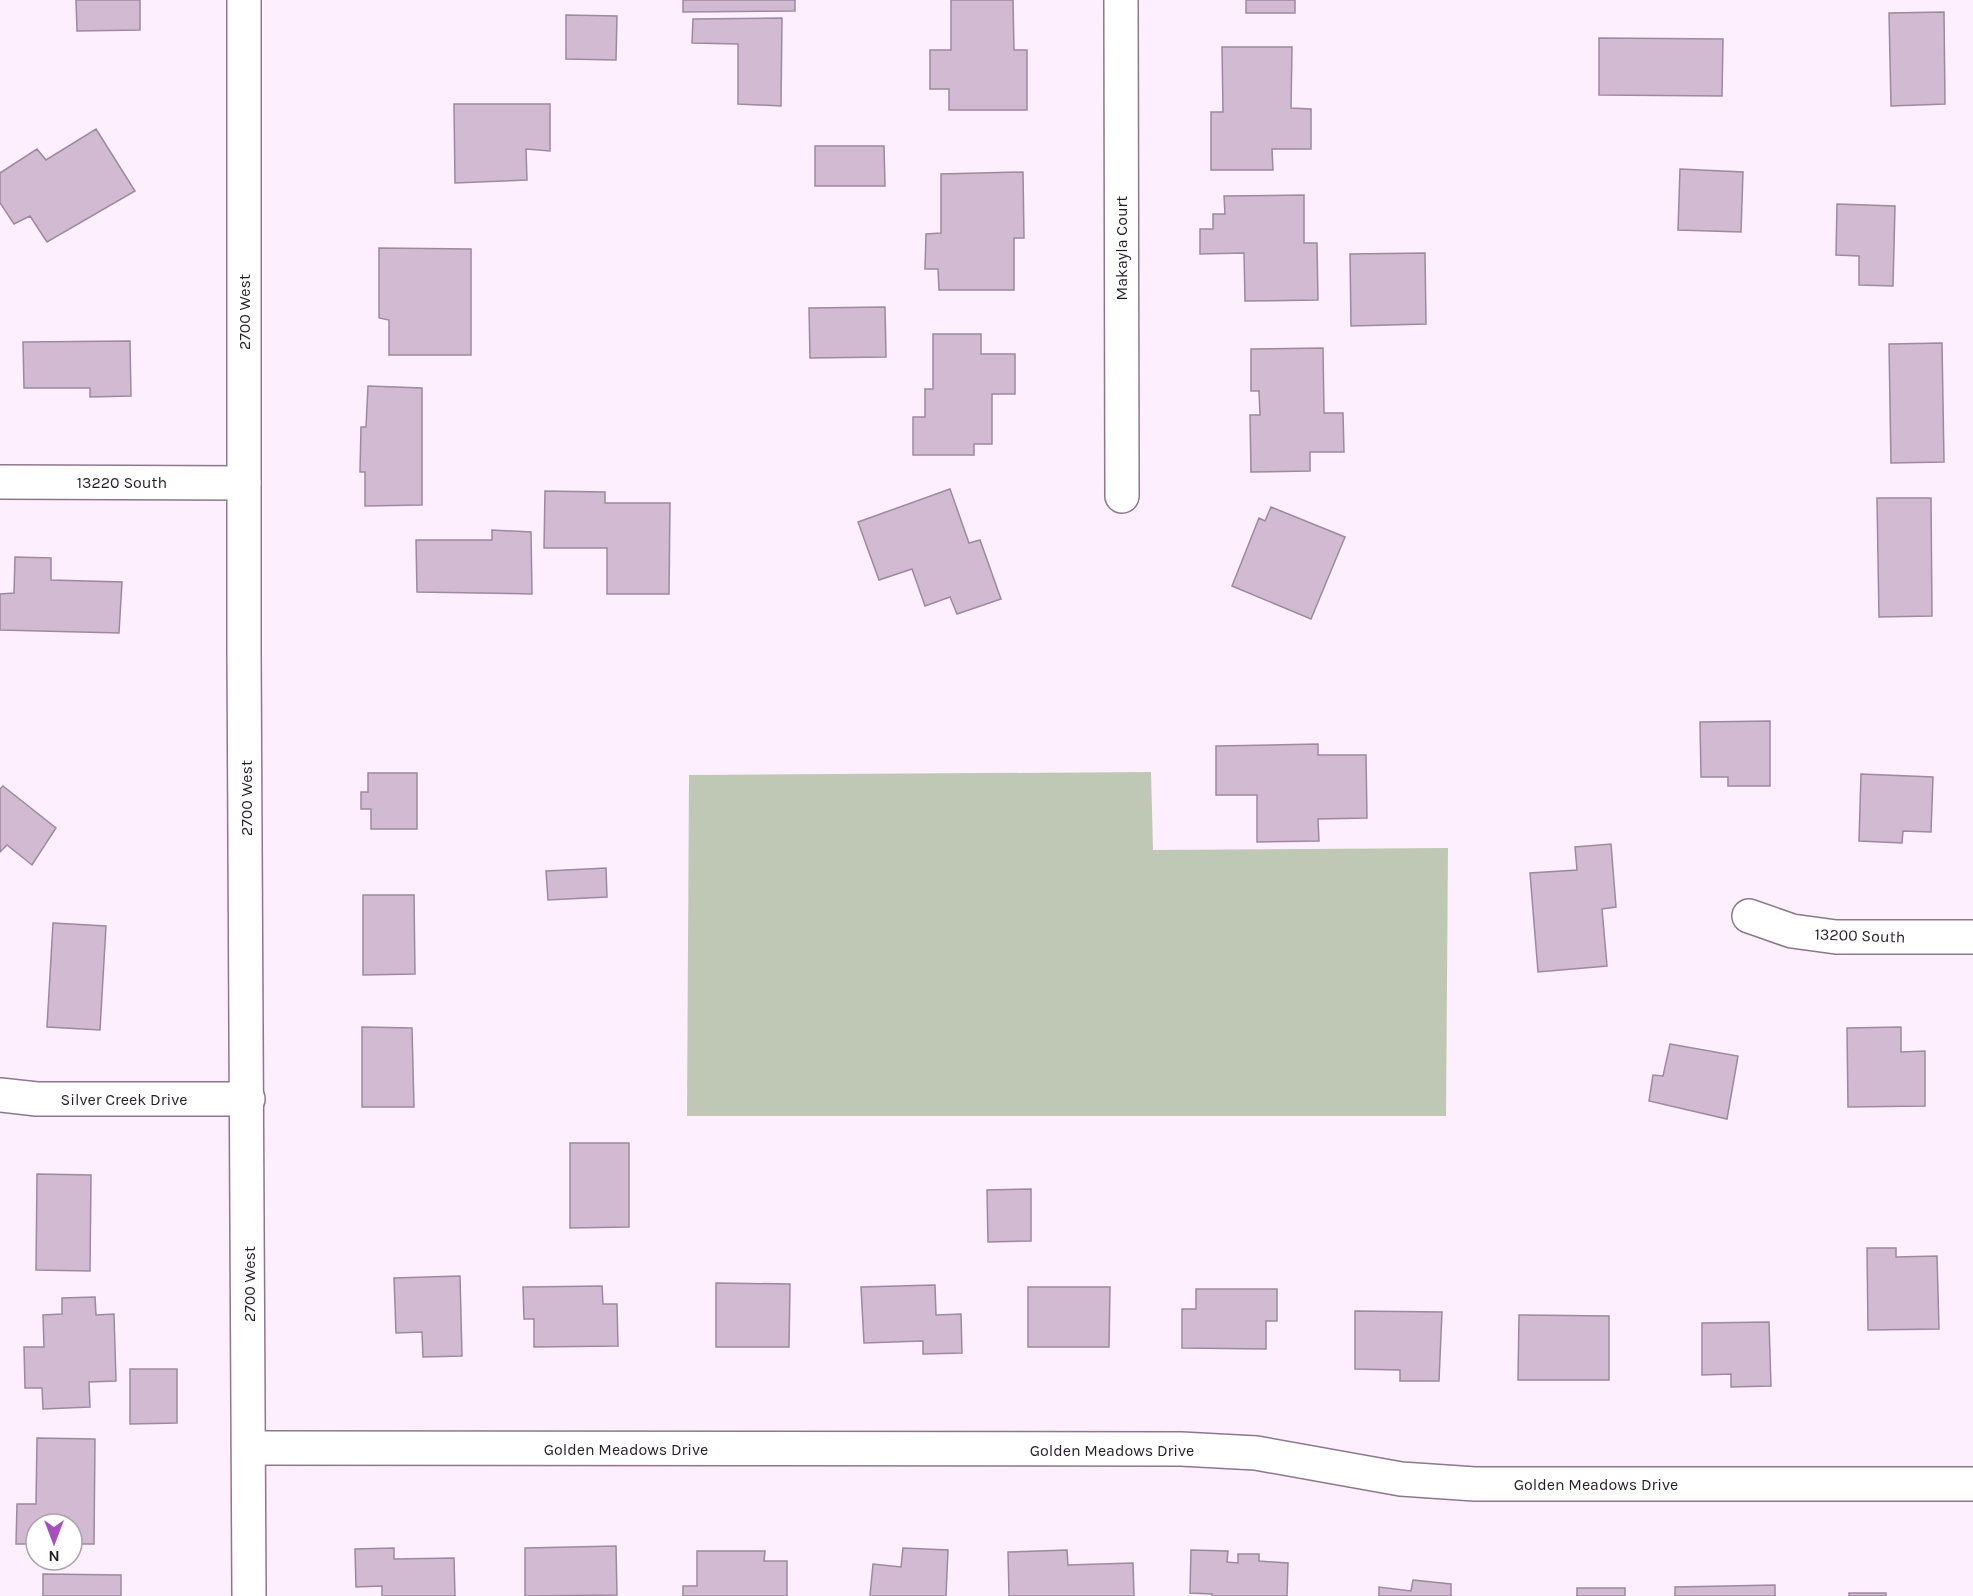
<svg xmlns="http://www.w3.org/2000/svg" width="1973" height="1596" viewBox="0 0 1973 1596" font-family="Karla,sans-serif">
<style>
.green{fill:#bfc8b4}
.building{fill:#d1bad2;stroke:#9e89a0;stroke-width:1.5}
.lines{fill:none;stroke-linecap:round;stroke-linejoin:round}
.minor-casing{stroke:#8c778d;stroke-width:36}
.secondary-casing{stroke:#8c778d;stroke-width:36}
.minor{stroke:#fff;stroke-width:33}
.secondary{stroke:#fff;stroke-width:33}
.labels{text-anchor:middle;stroke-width:4.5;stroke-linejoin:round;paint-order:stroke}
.street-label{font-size:16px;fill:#251d26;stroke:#fff}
</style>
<rect width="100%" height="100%" fill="#fdeffe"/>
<path class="green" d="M1151 772 1153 850 1448 848 1446 1116H687L689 775Z"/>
<path class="building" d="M76 0H140V30L77 31Z
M683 0H795V11L683 12Z
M951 0H1013L1014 50H1027V110H949V89H930V50H951Z
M1246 0H1295V13H1246Z
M1944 12 1945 104 1891 106 1889 13Z
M566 15 617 16 616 60 566 59Z
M782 18 781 106 738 104V44L692 43 693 19Z
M1599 38 1723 39 1722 96 1599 95Z
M1222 47H1292L1291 108 1311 109V149H1272L1273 170H1211V112H1223Z
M454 104H550V151L526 149 527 180 455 183Z
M96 129 135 191 47 242 30 216 14 224 0 203V173L37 149 46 160Z
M815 146H884L885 186H815Z
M1680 169 1743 172 1741 232 1678 230Z
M1023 172 1024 238H1014V290H939L938 269H925L926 234 941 233V174Z
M1304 195V243H1317L1318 300 1245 301 1244 253 1200 254V229H1213V214H1225L1224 196Z
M1837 204 1895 206 1893 286 1859 285V256L1836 255Z
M379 248 471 249V355H389V320L379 318Z
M1425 253 1426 324 1351 326 1350 254Z
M885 307 886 357 810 358 809 308Z
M933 334H981V354H1015V394H992V444H974V455H913V417H925V389H933Z
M130 341 131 396 90 397V388H24L23 342Z
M1942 343 1944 462 1891 463 1889 344Z
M1323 348 1324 413H1343L1344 452H1310V471L1251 472 1250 415H1260L1259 391H1251V349Z
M368 386 422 388V505L365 506V472H360L361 427H366Z
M950 489 969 543 980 540 1001 599 957 614 950 597 925 606 912 569 879 580 858 522Z
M545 491 605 492V503H670L669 594H607V548H544Z
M1877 498H1931L1932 616 1879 617Z
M1271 507 1345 537 1311 619 1232 586 1259 518 1265 521Z
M492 530 531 532 532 594 417 592 416 540H492Z
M15 557 51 558V580L122 582 119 633 0 630V594L14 593Z
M1770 721V786H1728V777H1701L1700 722Z
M1318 744V755H1366L1367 818 1318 819 1319 841 1257 842V795H1216V746Z
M368 773H417V829H371V809H361V792H368Z
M1861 774 1933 777 1931 832 1903 831 1902 843 1859 841Z
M3 786 56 828 32 865 7 845 0 852V789Z
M1611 844 1616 907 1602 909 1607 966 1538 972 1530 873 1577 870 1575 847Z
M606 868 607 897 548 900 546 871Z
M363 895H414L415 974 363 975Z
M53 923 106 926 100 1030 47 1027Z
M362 1027 412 1028 414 1107H362Z
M1901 1027V1052L1925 1051V1106L1848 1107 1847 1028Z
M1670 1044 1738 1056 1727 1119 1649 1101 1653 1075 1663 1076Z
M570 1143H629V1227L570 1228Z
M37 1174 91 1175 90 1271 36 1270Z
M1031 1189V1241L988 1242 987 1190Z
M1867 1248H1896V1257L1937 1256 1939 1329 1868 1330Z
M460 1276 462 1356 423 1357 422 1332 396 1333 394 1278Z
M716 1283 790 1284 789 1347H716Z
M935 1285 936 1315 961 1314 962 1353 923 1354V1341L864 1343 861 1287Z
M602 1286 603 1304H617L618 1346 534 1347V1319H524L523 1287Z
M1028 1287H1110L1109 1347H1028Z
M1196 1289H1277V1321H1266V1349L1182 1348V1309H1196Z
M95 1297 96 1315 114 1314 116 1381 89 1382 90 1407 43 1409 42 1388H25L24 1347H44L43 1315 62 1314V1298Z
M1355 1311 1442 1312 1439 1381H1400V1370L1355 1369Z
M1519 1315 1609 1316V1380H1518Z
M1769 1322 1771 1386 1731 1387V1374L1702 1375V1323Z
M130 1369H177V1423L130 1424Z
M37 1438 95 1439 94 1544H72V1524H36V1544H16L17 1504H36Z
M616 1546 617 1595 525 1596V1548Z
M394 1548V1559L454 1558 455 1596H382V1586L356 1587 355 1549Z
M903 1548 948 1550 946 1596H870L873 1564 901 1567Z
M1067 1550 1068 1565 1133 1563 1134 1596H1009L1008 1552Z
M1191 1550 1228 1551 1227 1562 1238 1563V1554H1259V1561L1288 1563 1287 1596H1212V1594L1190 1593Z
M697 1551H765L764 1561H787V1596H683V1586H697Z
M43 1574 121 1575V1596H43Z
M1413 1580 1451 1584V1596H1379V1587L1411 1591Z
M1775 1585V1596H1675V1587Z
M1577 1588H1625V1596H1577Z
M1849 1593H1886V1596H1849Z"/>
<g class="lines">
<g class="minor-casing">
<path id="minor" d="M1121 0 1122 496
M0 482 244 483
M1749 916 1792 931 1836 937H1973
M0 1095 37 1099H248
M249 1448 1181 1449 1256 1453 1401 1479 1475 1484H1973"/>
</g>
<g class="secondary-casing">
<path id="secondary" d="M244 0V651L249 1596"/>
</g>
<use href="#minor" class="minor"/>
<use href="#secondary" class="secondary"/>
</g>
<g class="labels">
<g class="street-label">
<text transform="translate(1121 248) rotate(-90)" y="6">Makayla Court</text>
<text transform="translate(244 312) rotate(-90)" y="6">2700 West</text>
<text x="122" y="488">13220 South</text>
<text transform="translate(246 798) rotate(-90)" y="6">2700 West</text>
<text transform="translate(1860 935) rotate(2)" y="6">13200 South</text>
<text x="124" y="1105">Silver Creek Drive</text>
<text transform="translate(249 1284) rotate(-90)" y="6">2700 West</text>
<text x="626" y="1455">Golden Meadows Drive</text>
<text x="1112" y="1456">Golden Meadows Drive</text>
<text x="1596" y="1490">Golden Meadows Drive</text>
</g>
</g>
<g transform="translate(54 1542) rotate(180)"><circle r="28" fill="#ffffff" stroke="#a8a5a8" stroke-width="1.5"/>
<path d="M0-4.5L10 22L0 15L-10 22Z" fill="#a74fbc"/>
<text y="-9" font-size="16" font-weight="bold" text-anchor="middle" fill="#251d26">N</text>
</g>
</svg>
